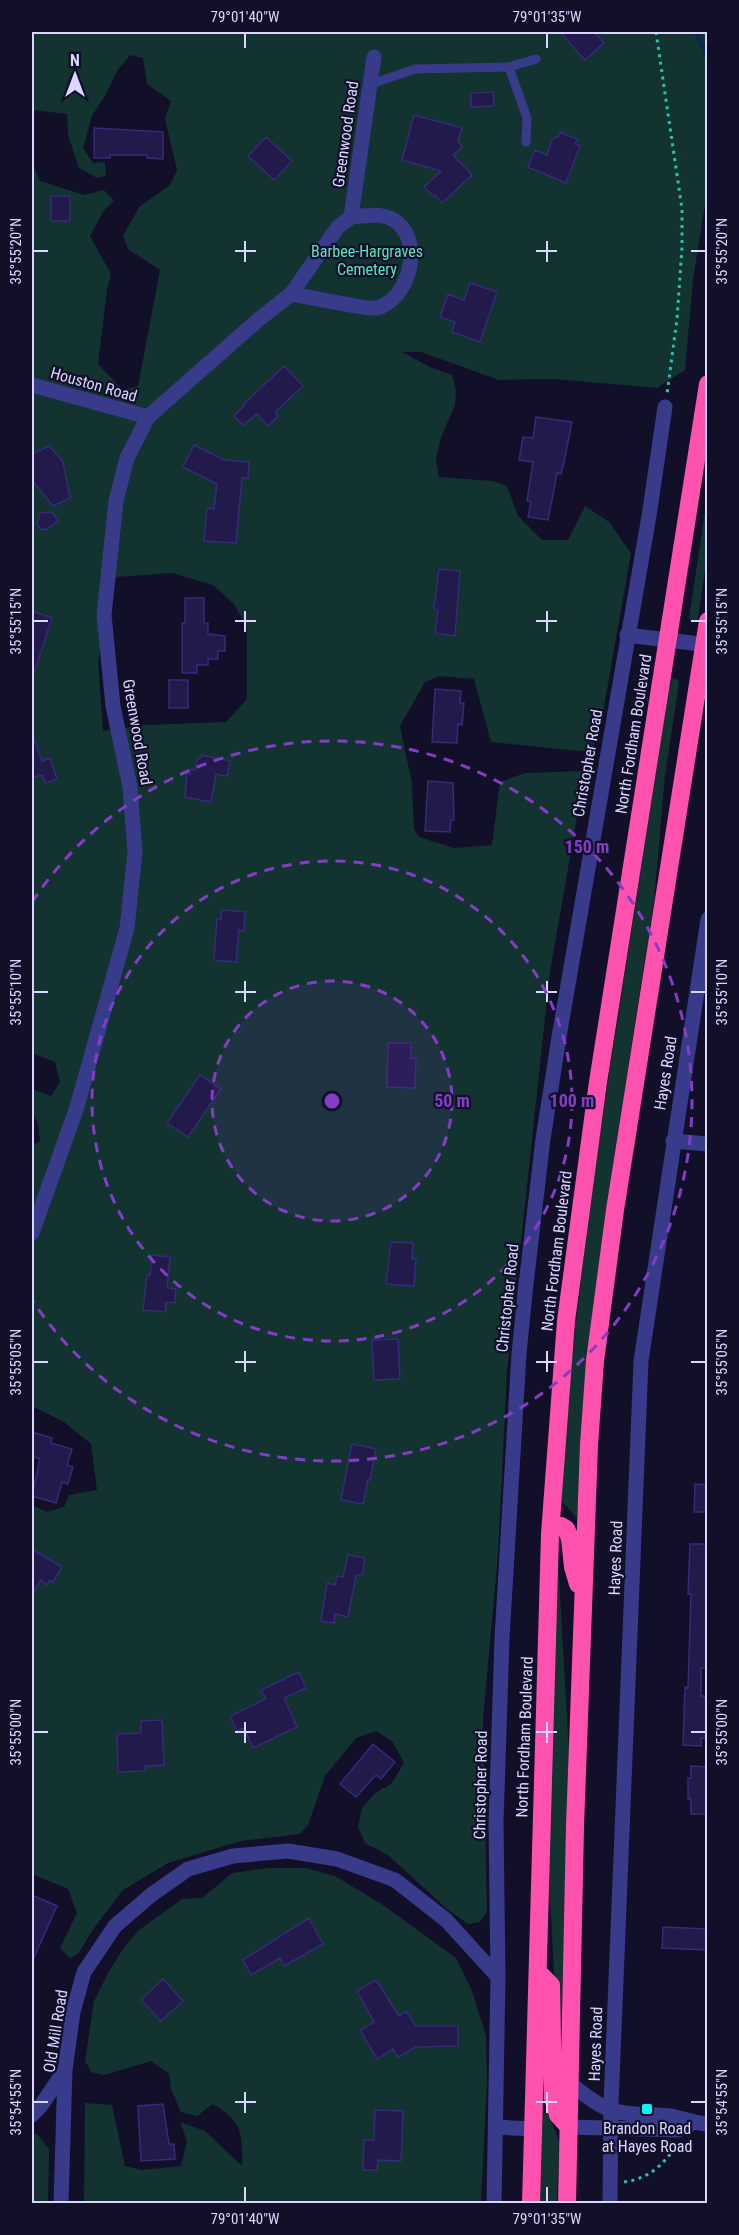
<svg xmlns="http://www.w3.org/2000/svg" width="739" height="2235" viewBox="0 0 739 2235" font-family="'Roboto Condensed',sans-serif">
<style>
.green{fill:#123330;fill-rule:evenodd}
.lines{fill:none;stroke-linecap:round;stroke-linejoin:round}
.stream{stroke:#0a274d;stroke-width:4.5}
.building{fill:#211a4b;stroke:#352b78;stroke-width:1.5}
.path{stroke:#2ac0ae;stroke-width:3;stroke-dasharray:3 4.5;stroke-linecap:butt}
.lane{stroke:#383a8a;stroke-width:9}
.street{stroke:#383a8a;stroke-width:15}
.highway{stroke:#ff52af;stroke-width:18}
.ticks{fill:none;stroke:#d9d7ff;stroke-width:2}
.ring{fill:none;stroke:#843dc5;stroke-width:3;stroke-dasharray:10 8}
.poi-dot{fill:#03f5ff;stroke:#120f29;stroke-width:2}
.labels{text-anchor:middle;stroke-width:4.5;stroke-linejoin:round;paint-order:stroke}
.street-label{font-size:16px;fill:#d9d7ff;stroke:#120f29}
.park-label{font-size:16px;fill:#5ce5bb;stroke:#120f29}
.poi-label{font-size:16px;fill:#d9d7ff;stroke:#120f29}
.centre{fill:#843dc5;stroke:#120f29;stroke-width:3}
.ring-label{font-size:18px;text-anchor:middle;font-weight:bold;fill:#843dc5;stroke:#120f29;stroke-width:4.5;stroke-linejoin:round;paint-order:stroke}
.neatline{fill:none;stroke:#d9d7ff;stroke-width:2}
.ticks-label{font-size:15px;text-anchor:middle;fill:#d9d7ff}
</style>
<rect width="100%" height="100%" fill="#120f29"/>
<path class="green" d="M32 32H707V192L693 280 685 370 657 388 555 379 499 380 421 352H402L432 368 452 375 456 391 455 405 441 437 436 459 439 477 493 481 507 486 518 516 542 540H568L585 506 609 522 631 553 599 735 589 752 491 742 474 679 439 676 425 682 400 726 412 784 414 829 419 837 454 848 492 845 500 782 525 773 585 771 550 972 507 1371 498 1555 483 1719 487 1912 480 1922 468 1924 447 1909 388 1855 365 1843 358 1827 362 1808 375 1793 391 1784 404 1763 392 1741 376 1731 356 1738 325 1776 308 1825 300 1834 241 1841 168 1863 123 1890 94 1928 78 1954 70 1958 60 1948 77 1913 68 1889 32 1874V1505L47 1512 64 1507 69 1495 97 1490 91 1444 64 1422 36 1408H32V1146L40 1141 38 1123 32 1114V1089L51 1096 60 1082 55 1062 32 1053V162L40 181 84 195 104 190 114 201 104 210 90 236 111 274 107 290 98 364 123 390 138 386 160 270 128 249 123 236 139 207 170 185 177 170 165 119 171 101 147 84 143 58 130 55 117 71 106 94 92 116 83 148 93 163 105 162 106 176 97 178 79 168 68 135 67 114 32 110ZM172 573 213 585 234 604 247 627V699L226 722 145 725 103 731 98 661 116 577Z
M707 498V556L698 619 693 623 689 618Z
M674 678 678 680 679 683 665 775 654 901 606 1209 582 1442 577 1518 561 1501 570 1375 592 1186 670 682Z
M558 1558 569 1755 561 2038 557 2037 548 1853Z
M269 1868H305L335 1876 383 1905 456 1958 472 1991 486 2036 487 2080 481 2203 84 2204 85 2103 112 2105 125 2166 142 2170 181 2166 187 2141 180 2122 205 2131 242 2166C243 2134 242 2121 213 2104L197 2116 181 2112 171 2089 169 2074 151 2061 104 2075 91 2072 85 2061 94 2001 109 1971 125 1946 139 1930 182 1899 202 1898 232 1873Z
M542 2113H548L559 2141 557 2203 539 2204Z
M36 2133 49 2149 48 2203H32V2137Z"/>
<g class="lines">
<path class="stream" d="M696 32 708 59"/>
</g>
<path class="building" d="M560 32H594L604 43 585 60Z
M493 92 494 106 471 107V93Z
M414 115 462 128 458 141 462 147 453 155 472 175 442 203 435 195 433 196 424 187 441 171 402 160Z
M94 128 163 132V159L147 158V155H110V158H94Z
M560 132 577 139 575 144 580 146 566 183 528 167 535 150 547 155 552 139 558 137Z
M266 137 292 161 274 180 248 156Z
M51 196H70V221H51Z
M470 283 497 292 480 342 452 332 455 322 440 317 448 294 464 300Z
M284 366 303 386 275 412 278 416 268 426 257 414 243 425 234 416 244 406 243 405Z
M536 417 572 422 564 462 561 474 557 473 548 520 528 517 531 502 527 501 533 462 519 460 523 437 533 438Z
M194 445 224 460 249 462 248 478H242L236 543 204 541 207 508 214 509 217 484 183 467Z
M49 446 63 462 70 498 53 506 32 480V454Z
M52 512 58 521 47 529 41 530 37 524 40 513Z
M439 569 460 571 455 636 435 633 438 610 434 609Z
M185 598H204V623H208V634L225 636V651H218V659H208V665H197V673H182V623H185Z
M32 611 52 618 34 673H32Z
M169 680H188V708H169Z
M435 689 461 691 460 703H464L462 725 458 724 457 743 432 742Z
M32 738H34L42 761 50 758 57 779 45 783 42 775 32 778Z
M201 755 230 761 227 776 216 774 211 802 185 797 187 773 190 774 191 769 195 770 198 758H201Z
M428 781 453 783 454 820H451L450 832 425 831Z
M221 910 245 912 244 931 239 930 236 962 214 960 217 919H221Z
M388 1043H411V1058H416L415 1088 387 1087Z
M200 1075 221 1089 188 1137 167 1123Z
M391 1242 413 1243 412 1259H416L414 1286 386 1284Z
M152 1255 170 1257 167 1288 176 1289 175 1303 166 1302 165 1312 143 1310 147 1275H150Z
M398 1339 400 1379 374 1380 372 1340Z
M32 1432 52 1438 51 1443 72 1449 67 1465 73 1467 68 1484 62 1482 56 1503 32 1496 40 1459 32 1456Z
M352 1444 376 1449 370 1480 368 1479 363 1504 341 1500Z
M695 1484 708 1485V1512H694Z
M690 1544H708V1650L706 1668H701V1696H705V1699L708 1700V1738H701V1746L683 1745 685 1687 688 1688 691 1594H688Z
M32 1549 62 1567 53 1582 50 1580 47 1585 41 1580 32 1595Z
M348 1555 365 1558 362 1575H356L348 1617 335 1614 334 1623 321 1621 327 1583 335 1585 337 1576 343 1577Z
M299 1672 306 1688 284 1698 297 1727 253 1748 244 1728 237 1731 230 1716 266 1699 261 1690Z
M162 1720 164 1765 145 1766V1771L118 1772 117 1734 141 1733V1721Z
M373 1744 395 1762 381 1779 376 1775 356 1797 340 1784Z
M691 1766 708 1767V1814H691V1799H688V1778H691Z
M32 1895 57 1906 32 1962Z
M309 1918 323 1944 284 1966 280 1958 251 1975 243 1960Z
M663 1927 708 1929V1950L662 1948Z
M163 1979 183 2001 161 2021 141 2000Z
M376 1980 399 2016 406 2011 416 2026H458V2046L416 2047 398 2057 393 2049 377 2059 360 2030 374 2022 357 1991Z
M163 2104 169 2144H174L175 2159 141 2161 138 2106Z
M375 2110 403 2111 401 2161 378 2160 377 2170H363L364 2140H374Z"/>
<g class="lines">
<path class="path" d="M656 32 682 209V247L677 319 667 394
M624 2182C648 2179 664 2165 677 2144"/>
<path class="lane" d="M509 67 527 118 526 142
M371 84 415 69 509 67 536 59"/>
<path class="street" d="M291 294 338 227 351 217 374 57
M32 385 148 417
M627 635 708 645
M673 1141 708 1144
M32 1233 77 1107 127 928 135 852 130 787 113 706 104 615 116 501 127 458 148 417 258 320 291 294C306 296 367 310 377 308 408 300 423 246 399 224 387 212 367 215 351 217
M570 2083C612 2119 619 2112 670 2116 683 2118 693 2123 708 2124
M32 2115 40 2107 65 2070
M496 2127 533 2129
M569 2127 678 2130 693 2123
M61 2204 65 2070 73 2012 84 1972 115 1926 151 1895 188 1869 233 1856 288 1851 337 1859 395 1880 446 1920 498 1977
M494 2204 498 1977 496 1823 502 1638 519 1354 525 1293 543 1139 560 1031 649 516 665 407
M610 2204 611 2104 641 1361 708 919"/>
<path class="highway" d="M551 1525 561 1526 566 1529 570 1538 573 1567 578 1584
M538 1972 551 1985 553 2098 558 2115 569 2127
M531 2204 550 1534 566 1321 598 1082 708 384
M567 2204 575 1826 589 1445 595 1361 615 1210 708 621"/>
</g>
<path class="ticks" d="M245 33V48M547 33V48M245 241V262M547 241V262M33 251H48M235 251H256M536 251H557M691 251H706M245 611V632M547 611V632M33 621H48M235 621H256M536 621H557M691 621H706M245 981V1002M547 981V1002M33 992H48M235 992H256M536 992H557M691 992H706M245 1351V1372M547 1351V1372M33 1362H48M235 1362H256M536 1362H557M691 1362H706M245 1722V1743M547 1722V1743M33 1732H48M235 1732H256M536 1732H557M691 1732H706M245 2092V2113M547 2092V2113M33 2102H48M235 2102H256M536 2102H557M691 2102H706M245 2187V2202M547 2187V2202"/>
<circle cx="332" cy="1101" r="120" fill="#843dc5" fill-opacity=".12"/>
<g class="ring">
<circle cx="332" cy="1101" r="120"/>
<circle cx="332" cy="1101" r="240"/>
<path d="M32 902A360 360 0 1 1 32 1300"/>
</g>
<rect class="poi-dot" x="641" y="2103" width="12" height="12" rx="3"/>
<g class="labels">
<g class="street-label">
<text transform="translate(345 134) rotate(-82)" y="6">Greenwood Road</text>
<text transform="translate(94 384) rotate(16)" y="6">Houston Road</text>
<text transform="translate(138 732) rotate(80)" y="6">Greenwood Road</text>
<text transform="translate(633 734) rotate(-81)" y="6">North Fordham Boulevard</text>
<text transform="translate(587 763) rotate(-80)" y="6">Christopher Road</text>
<text transform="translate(665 1073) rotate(-81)" y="6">Hayes Road</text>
<text transform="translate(556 1251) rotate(-83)" y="6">North Fordham Boulevard</text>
<text transform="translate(507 1298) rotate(-84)" y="6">Christopher Road</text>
<text transform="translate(615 1558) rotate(-88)" y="6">Hayes Road</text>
<text transform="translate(524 1737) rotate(-88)" y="6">North Fordham Boulevard</text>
<text transform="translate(480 1785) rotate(-89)" y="6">Christopher Road</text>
<text transform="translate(55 2031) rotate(-81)" y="6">Old Mill Road</text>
<text transform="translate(595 2044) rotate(-88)" y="6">Hayes Road</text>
</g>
<g class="park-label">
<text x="367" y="257">Barbee-Hargraves<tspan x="367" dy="18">Cemetery</tspan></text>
</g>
<g class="poi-label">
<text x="647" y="2134">Brandon Road<tspan x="647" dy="18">at Hayes Road</tspan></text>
</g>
</g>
<circle cx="332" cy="1101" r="9" class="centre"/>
<g class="ring-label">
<text x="587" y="853">150 m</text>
<text x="452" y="1107">50 m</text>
<text x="572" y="1107">100 m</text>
</g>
<rect width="739" height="2235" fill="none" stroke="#120f29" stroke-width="66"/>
<g transform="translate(75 75)" stroke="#120f29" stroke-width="4.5" paint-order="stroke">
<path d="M0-4.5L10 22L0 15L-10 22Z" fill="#d9d7ff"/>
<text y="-9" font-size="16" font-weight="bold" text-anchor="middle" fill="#d9d7ff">N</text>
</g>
<rect x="33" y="33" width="673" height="2169" class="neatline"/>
<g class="ticks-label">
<text x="245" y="22">79°01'40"W</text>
<text x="547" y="22">79°01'35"W</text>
<text transform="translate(16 251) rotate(-90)" y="5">35°55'20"N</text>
<text transform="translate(722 251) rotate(-90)" y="5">35°55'20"N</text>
<text transform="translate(16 621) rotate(-90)" y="5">35°55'15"N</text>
<text transform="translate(722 621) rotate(-90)" y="5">35°55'15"N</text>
<text transform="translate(16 992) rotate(-90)" y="5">35°55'10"N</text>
<text transform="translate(722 992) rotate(-90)" y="5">35°55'10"N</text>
<text transform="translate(16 1362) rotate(-90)" y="5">35°55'05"N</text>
<text transform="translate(722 1362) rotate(-90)" y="5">35°55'05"N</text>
<text transform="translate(16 1732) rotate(-90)" y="5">35°55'00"N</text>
<text transform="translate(722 1732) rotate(-90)" y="5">35°55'00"N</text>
<text transform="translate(16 2102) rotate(-90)" y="5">35°54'55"N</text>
<text transform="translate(722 2102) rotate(-90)" y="5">35°54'55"N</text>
<text x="245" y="2224">79°01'40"W</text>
<text x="547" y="2224">79°01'35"W</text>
</g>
</svg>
